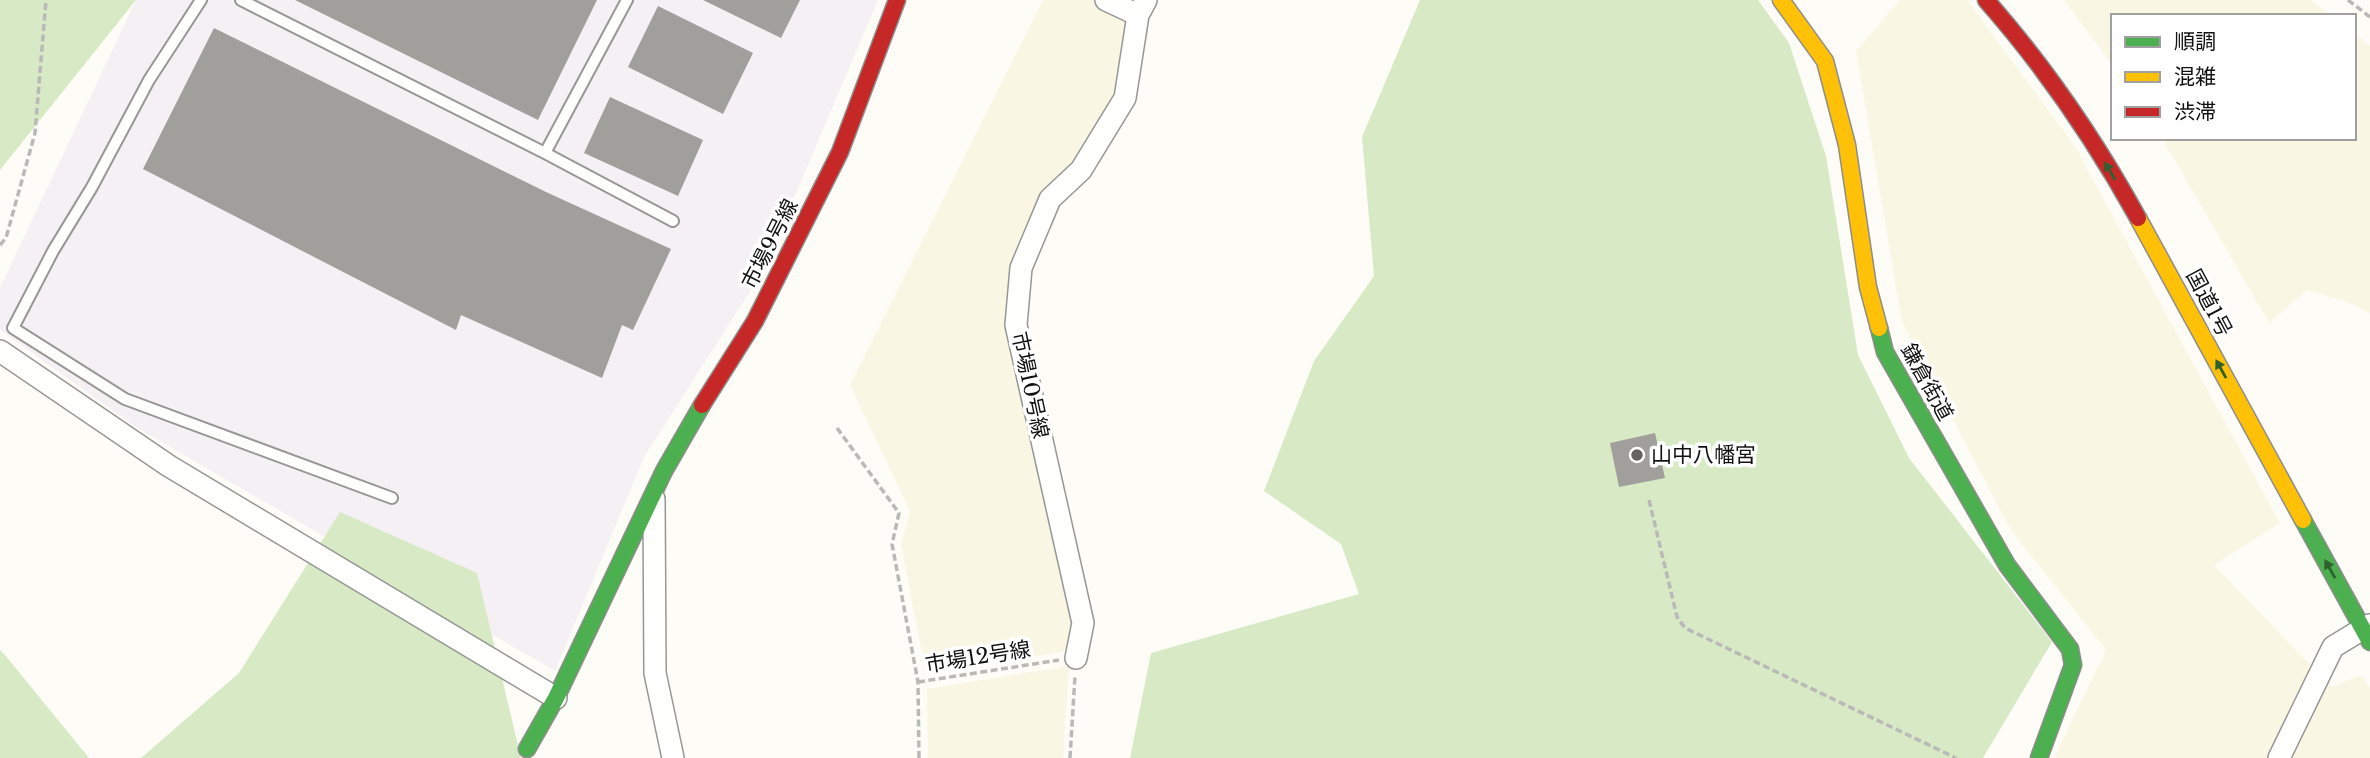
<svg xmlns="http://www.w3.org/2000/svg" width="2370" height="758" viewBox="0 0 2370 758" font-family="'Libre Baskerville','Noto Sans JP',serif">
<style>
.industrial{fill:#f5f0f3}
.farmland{fill:#f9f7e4}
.forest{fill:#d8eac5}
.building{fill:#a19f9c}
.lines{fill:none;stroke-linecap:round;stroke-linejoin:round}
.lane-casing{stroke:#979795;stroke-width:14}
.street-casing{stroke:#979795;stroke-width:24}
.fast-casing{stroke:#8e8d8b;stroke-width:19}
.slow-casing{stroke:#8e8d8b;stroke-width:19}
.jam-casing{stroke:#8e8d8b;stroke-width:19}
.path{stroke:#b9b9b8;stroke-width:3.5;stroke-dasharray:7 3.5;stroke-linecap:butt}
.lane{stroke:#fffffe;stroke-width:10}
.street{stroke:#fffffe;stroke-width:21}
.fast{stroke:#4caf50;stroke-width:16}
.slow{stroke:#ffc107;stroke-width:16}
.jam{stroke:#c62828;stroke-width:16}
.oneway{fill:#2e6030}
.poi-dot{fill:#646362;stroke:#fff;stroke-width:2.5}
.labels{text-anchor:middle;stroke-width:7;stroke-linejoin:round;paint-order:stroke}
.street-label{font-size:21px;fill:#111;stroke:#fff}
.poi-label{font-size:21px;fill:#111;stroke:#fff;text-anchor:start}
</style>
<rect width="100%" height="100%" fill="#fdfcf7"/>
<path class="industrial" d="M136 0H878L762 273 644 457 555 671 136 427 0 330V288Z"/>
<path class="farmland" d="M1043 0H1131L1113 94 1074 162 1037 198 1014 256 1005 317 1073 619 1068 651 926 673 901 545 910 511 850 385Z
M1900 0H1967L2074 145 2280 523 2214 565 2332 687 2361 675 2370 688V758H2054L2106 650 2010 529 1902 322 1856 51Z
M2064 0H2311L2331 16H2113V66Z
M2354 33 2370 46V313L2347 302 2307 290 2269 323 2162 138H2354Z
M1069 666 1063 758H928L927 689Z"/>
<path class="forest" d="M0 0H136L0 170Z
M1420 0H1758L1789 43 1826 156 1858 355 1909 458 2052 642 1983 758H1130L1151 653 1359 594 1341 544 1264 491 1314 361 1374 276 1362 137Z
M340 512 477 573 521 758H141L239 673Z
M0 650 5 655 89 758H0Z"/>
<path class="building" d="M295 0H597L538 120Z
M703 0H800L781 38Z
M658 6 753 53 723 114 628 67Z
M214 28 546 192 671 249 633 330 622 325 602 378 461 315 456 330 143 169Z
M610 97 703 140 678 196 584 153Z
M1655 433 1665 478 1619 487 1610 443Z"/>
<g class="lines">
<g class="lane-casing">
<path id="lane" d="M201 0 149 80 92 187 53 251 13 328 125 399 392 498
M241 0 545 153 673 221
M545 153 627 0"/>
</g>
<g class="street-casing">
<path id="street" d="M1106 0 1138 15
M0 351 169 466 556 698
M654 499 655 673 673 758
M1076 658 1083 623 1016 325 1021 268 1050 199 1081 170 1125 98 1138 15 1146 0
M2279 758 2333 647 2369 625"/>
</g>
<g class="fast-casing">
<path id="fast" d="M1879 328 1885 352 2007 565 2070 649 2073 665 2039 758
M2303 520 2370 642
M527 749 556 698 664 471 702 405"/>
</g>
<g class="slow-casing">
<path id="slow" d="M1781 0 1825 61 1847 145 1868 287 1879 328
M2138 218 2303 520"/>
</g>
<g class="jam-casing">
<path id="jam" d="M1986 0C2045 67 2095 140 2138 218
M702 405 755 321 840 152 897 0"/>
</g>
<path class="path" d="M2348 0 2370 17
M0 245 6 238 35 133 46 0
M837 428 899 513 892 544 918 682 919 758
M1649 500 1677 617 1685 628 1956 758
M918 682 1059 660
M1070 758 1075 676"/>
<use href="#lane" class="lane"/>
<use href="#street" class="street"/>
<use href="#fast" class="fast"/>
<use href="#slow" class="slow"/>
<use href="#jam" class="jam"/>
</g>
<defs><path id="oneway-solid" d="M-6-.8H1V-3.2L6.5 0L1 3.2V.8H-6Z" transform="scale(1.75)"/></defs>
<g class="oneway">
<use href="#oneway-solid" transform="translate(2110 171) rotate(-120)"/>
<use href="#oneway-solid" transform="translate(2221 369) rotate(-119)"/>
<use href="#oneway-solid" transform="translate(2330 569) rotate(-119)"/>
</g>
<circle class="poi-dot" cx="1637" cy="455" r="7"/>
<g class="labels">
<g class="street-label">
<text transform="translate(770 244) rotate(-63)" y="7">市場9号線</text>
<text transform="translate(2209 303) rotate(62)" y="7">国道1号</text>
<text transform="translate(1927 382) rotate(61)" y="7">鎌倉街道</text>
<text transform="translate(1030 385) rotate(78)" y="7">市場10号線</text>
<text transform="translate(978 657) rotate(-9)" y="7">市場12号線</text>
</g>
<g class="poi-label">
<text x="1651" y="462">山中八幡宮</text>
</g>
</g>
<rect x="2111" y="14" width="245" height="126" fill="#ffffff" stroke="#a0a0a0" stroke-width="2"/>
<rect x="2125" y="37" width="35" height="10" fill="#4caf50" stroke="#a0a0a0" stroke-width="2"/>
<text x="2174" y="49" font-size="21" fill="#111111">順調</text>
<rect x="2125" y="72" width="35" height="10" fill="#ffc107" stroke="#a0a0a0" stroke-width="2"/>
<text x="2174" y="84" font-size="21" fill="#111111">混雑</text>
<rect x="2125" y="107" width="35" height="10" fill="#c62828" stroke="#a0a0a0" stroke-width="2"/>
<text x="2174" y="119" font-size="21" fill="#111111">渋滞</text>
</svg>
